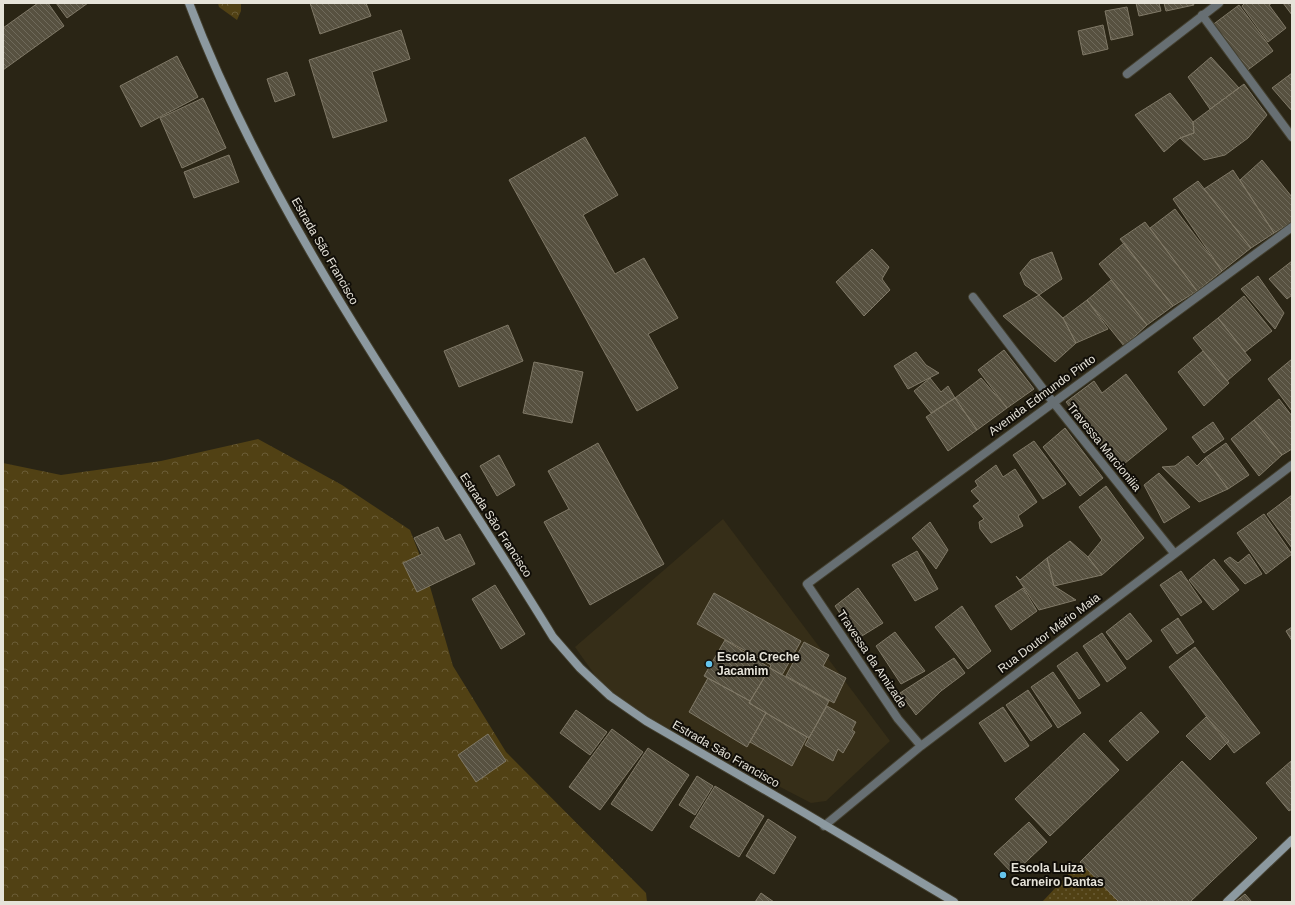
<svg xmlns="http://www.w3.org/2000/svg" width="1295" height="905" viewBox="0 0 1295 905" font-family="Arial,sans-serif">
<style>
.built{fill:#362e18}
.forest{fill:url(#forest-crowns)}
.park{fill:url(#park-dots)}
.building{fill:url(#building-back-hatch);stroke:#807967}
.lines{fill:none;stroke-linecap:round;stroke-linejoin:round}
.street-casing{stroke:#444030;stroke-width:10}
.secondary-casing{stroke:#444030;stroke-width:10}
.street{stroke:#676f73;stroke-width:8}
.secondary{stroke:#8c99a0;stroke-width:8}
.poi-dot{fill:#65c5ee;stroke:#110e08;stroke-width:1.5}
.labels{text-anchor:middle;stroke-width:4;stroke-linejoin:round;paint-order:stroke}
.street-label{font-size:12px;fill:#e6e3d9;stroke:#110e08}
.poi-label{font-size:12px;font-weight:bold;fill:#e6e3d9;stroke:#110e08;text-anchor:start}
</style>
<defs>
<pattern id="forest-crowns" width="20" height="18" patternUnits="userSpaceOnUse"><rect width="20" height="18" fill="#514114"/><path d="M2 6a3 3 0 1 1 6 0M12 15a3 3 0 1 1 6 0" fill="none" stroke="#6a5c36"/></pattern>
<pattern id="park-dots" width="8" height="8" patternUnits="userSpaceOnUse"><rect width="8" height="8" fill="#514114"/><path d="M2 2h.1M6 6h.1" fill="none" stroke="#6a5c36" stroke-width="1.8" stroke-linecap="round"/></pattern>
<pattern id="building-back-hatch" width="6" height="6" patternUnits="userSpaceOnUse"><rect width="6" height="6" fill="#575140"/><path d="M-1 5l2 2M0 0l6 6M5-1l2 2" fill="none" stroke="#6f6a5b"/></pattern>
</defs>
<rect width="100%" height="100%" fill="#2a2515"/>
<path class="built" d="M723 519 890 741 826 801 811 803 621 704 599 681 575 647Z"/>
<path class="forest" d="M218 3H241V11L237 20 219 7Z
M258 439 342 485 410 530 424 566 453 666 506 752 646 893 647 902H3V463L61 475 161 461Z"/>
<path class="park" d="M1080 862 1119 902H1042Z"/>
<path class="building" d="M38 3H48L64 26 3 70V28Z
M56 3H88L67 18Z
M310 3H366L371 16 320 34Z
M1136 3H1159L1161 11 1139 16Z
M1164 3H1193L1194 5 1166 11Z
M1245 3H1272L1269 5 1286 28 1268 42 1242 6Z
M1283 3H1292V15Z
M1239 5 1273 51 1245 72 1211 26Z
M1127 7 1133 35 1111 40 1105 11Z
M1103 25 1108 49 1083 55 1078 31Z
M401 30 410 59 372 72 387 121 333 138 309 60Z
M177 56 198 97 141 127 120 86Z
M1211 57 1239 88 1210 109 1188 77Z
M287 72 295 95 275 102 267 79Z
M1292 73V111L1272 88Z
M1244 84 1267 115 1248 138 1225 155 1204 160 1180 138 1194 133 1193 122Z
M1170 93 1193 122 1194 133 1180 138 1164 152 1135 115Z
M203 98 226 148 182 168 160 118Z
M585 137 618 195 583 215 615 274 644 258 678 318 648 334 678 388 637 411 509 180Z
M229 155 239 182 194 198 184 172Z
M1262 160 1292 197V222L1274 233 1240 180Z
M1233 170 1274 233 1251 248 1204 189Z
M1198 181 1251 248 1222 271 1173 199Z
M1175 209 1222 271 1197 291 1150 228Z
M1145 222 1197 291 1173 306 1120 239Z
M1124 243 1173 306 1147 325 1099 264Z
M872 249 889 267 882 279 890 290 864 316 836 282Z
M1052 252 1062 279 1039 295 1025 285 1020 273 1031 260Z
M1292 261V295L1287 299 1269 279Z
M1258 276 1284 313 1275 329 1241 289Z
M1111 280 1147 325 1124 346 1087 300Z
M1039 295 1063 318 1076 343 1055 362 1003 316Z
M1244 296 1272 331 1245 352 1218 318Z
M1087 300 1108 329 1076 343 1063 318Z
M1218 318 1251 360 1227 381 1193 338Z
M508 325 523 361 459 387 444 351Z
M1004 350 1034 389 1007 408 978 370Z
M1203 351 1229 383 1204 406 1178 372Z
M916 352 926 365 939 373 908 389 894 366Z
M1292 359V411L1268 379Z
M534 362 583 372 572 423 523 413Z
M1126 374 1167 429 1119 468 1066 402 1094 381 1102 393Z
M930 378 941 392 948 386 955 398 931 413 914 391Z
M981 378 1007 408 977 430 955 398Z
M955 398 977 430 948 451 926 417Z
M1279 399 1292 416V449L1282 455 1254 420Z
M1254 420 1282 455 1259 476 1231 439Z
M1213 422 1224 439 1204 453 1192 437Z
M1065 428 1103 478 1080 496 1043 447Z
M1034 441 1066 484 1043 499 1013 455Z
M598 443 664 564 590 605 544 522 569 509 548 471Z
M1226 443 1249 475 1228 489 1205 458Z
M499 455 515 485 497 496 480 466Z
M1188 456 1197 466 1205 458 1228 489 1199 502 1162 467 1175 466Z
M996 465 1003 477 1015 469 1037 502 1018 516 1023 526 991 543 980 529 979 522 984 519 973 506 980 501 971 491 978 486 975 481Z
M1159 473 1190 507 1164 523 1144 485Z
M1106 486 1144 538 1102 575 1088 557 1102 540 1079 507Z
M1292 495V548L1267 514Z
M1264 514 1292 554 1266 574 1237 533Z
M930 522 948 550 936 569 912 538Z
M438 527 445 541 460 534 475 564 417 592 403 563 422 554 414 538Z
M1070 541 1088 557 1102 575 1054 586 1047 558Z
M917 551 938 589 915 601 892 565Z
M1249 554 1262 574 1245 584 1224 561 1230 557 1238 563Z
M1047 558 1054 586 1076 600 1039 610 1016 576 1020 580Z
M1214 559 1239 590 1213 610 1189 580Z
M1181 571 1202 602 1181 616 1160 585Z
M495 585 525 634 501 649 472 599Z
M858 588 883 623 857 639 835 606Z
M1023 588 1037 611 1011 630 995 606Z
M714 593 801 641 782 675 770 668 771 665 697 624Z
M962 606 991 651 968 669 935 627Z
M1130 613 1152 641 1127 660 1106 632Z
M1178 618 1194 642 1177 654 1161 630Z
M1292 627V641L1286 631Z
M895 632 925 671 901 684 876 646Z
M1102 633 1126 668 1107 682 1083 646Z
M725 640 770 668 750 701 704 676Z
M804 642 829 655 823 666 846 678 834 703 786 676Z
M1195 647 1260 733 1234 753 1169 667Z
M1077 652 1100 685 1079 699 1057 666Z
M954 658 965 673 941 691 916 715 900 693Z
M770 668 829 701 809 738 749 703Z
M1053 672 1081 713 1058 728 1031 687Z
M708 678 750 701 749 703 766 713 747 747 689 712Z
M1028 690 1052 726 1031 741 1006 705Z
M827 706 856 722 852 730 855 732 843 753 838 749 833 761 805 745Z
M1003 707 1029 746 1005 762 979 723Z
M576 710 607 732 590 755 560 733Z
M1141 712 1159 732 1127 761 1109 741Z
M766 713 807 737 792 766 750 742Z
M1206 717 1229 741 1210 760 1186 736Z
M612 729 643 752 600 810 569 787Z
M1084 733 1119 770 1050 836 1015 799Z
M488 734 506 761 476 782 458 755Z
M648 748 689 775 652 831 611 804Z
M1182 761 1257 838 1190 902H1119L1080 862Z
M1291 761 1292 809 1289 811 1266 783Z
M697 776 713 786 695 815 679 805Z
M715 786 764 816 739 857 690 827Z
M768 819 796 837 774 874 746 856Z
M1029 822 1047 842 1013 874 994 854Z
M761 893 774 902H755Z
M1245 894 1252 902H1235Z"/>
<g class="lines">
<g class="street-casing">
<path id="street" d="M1202 15 1292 137
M1127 74 1219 3
M973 297 1053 402 1174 553
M921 746 898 719 807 584 1292 227
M824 826 921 746 1292 465"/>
</g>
<g class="secondary-casing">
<path id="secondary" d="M189 3C276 232 427 430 553 637L580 668 610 696 646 721 803 812 954 902
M1227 902 1292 840"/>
</g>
<use href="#street" class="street"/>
<use href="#secondary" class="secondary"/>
</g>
<g class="poi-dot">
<circle cx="709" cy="664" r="4"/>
<circle cx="1003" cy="875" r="4"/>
</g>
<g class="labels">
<g class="street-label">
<text transform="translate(325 251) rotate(60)" y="4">Estrada São Francisco</text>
<text transform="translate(1042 395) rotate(-36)" y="4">Avenida Edmundo Pinto</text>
<text transform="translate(1104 447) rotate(51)" y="4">Travessa Marcionilia</text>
<text transform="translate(496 525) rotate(57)" y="4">Estrada São Francisco</text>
<text transform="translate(1049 633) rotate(-37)" y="4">Rua Doutor Mário Maia</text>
<text transform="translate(872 659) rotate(56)" y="4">Travessa da Amizade</text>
<text transform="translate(726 754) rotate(30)" y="4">Estrada São Francisco</text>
</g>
<g class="poi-label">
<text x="717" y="661">Escola Creche<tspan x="717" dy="14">Jacamim</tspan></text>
<text x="1011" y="872">Escola Luiza<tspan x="1011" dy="14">Carneiro Dantas</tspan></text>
</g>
</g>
<rect width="1295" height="905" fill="none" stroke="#e6e3d9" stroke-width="8"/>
</svg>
